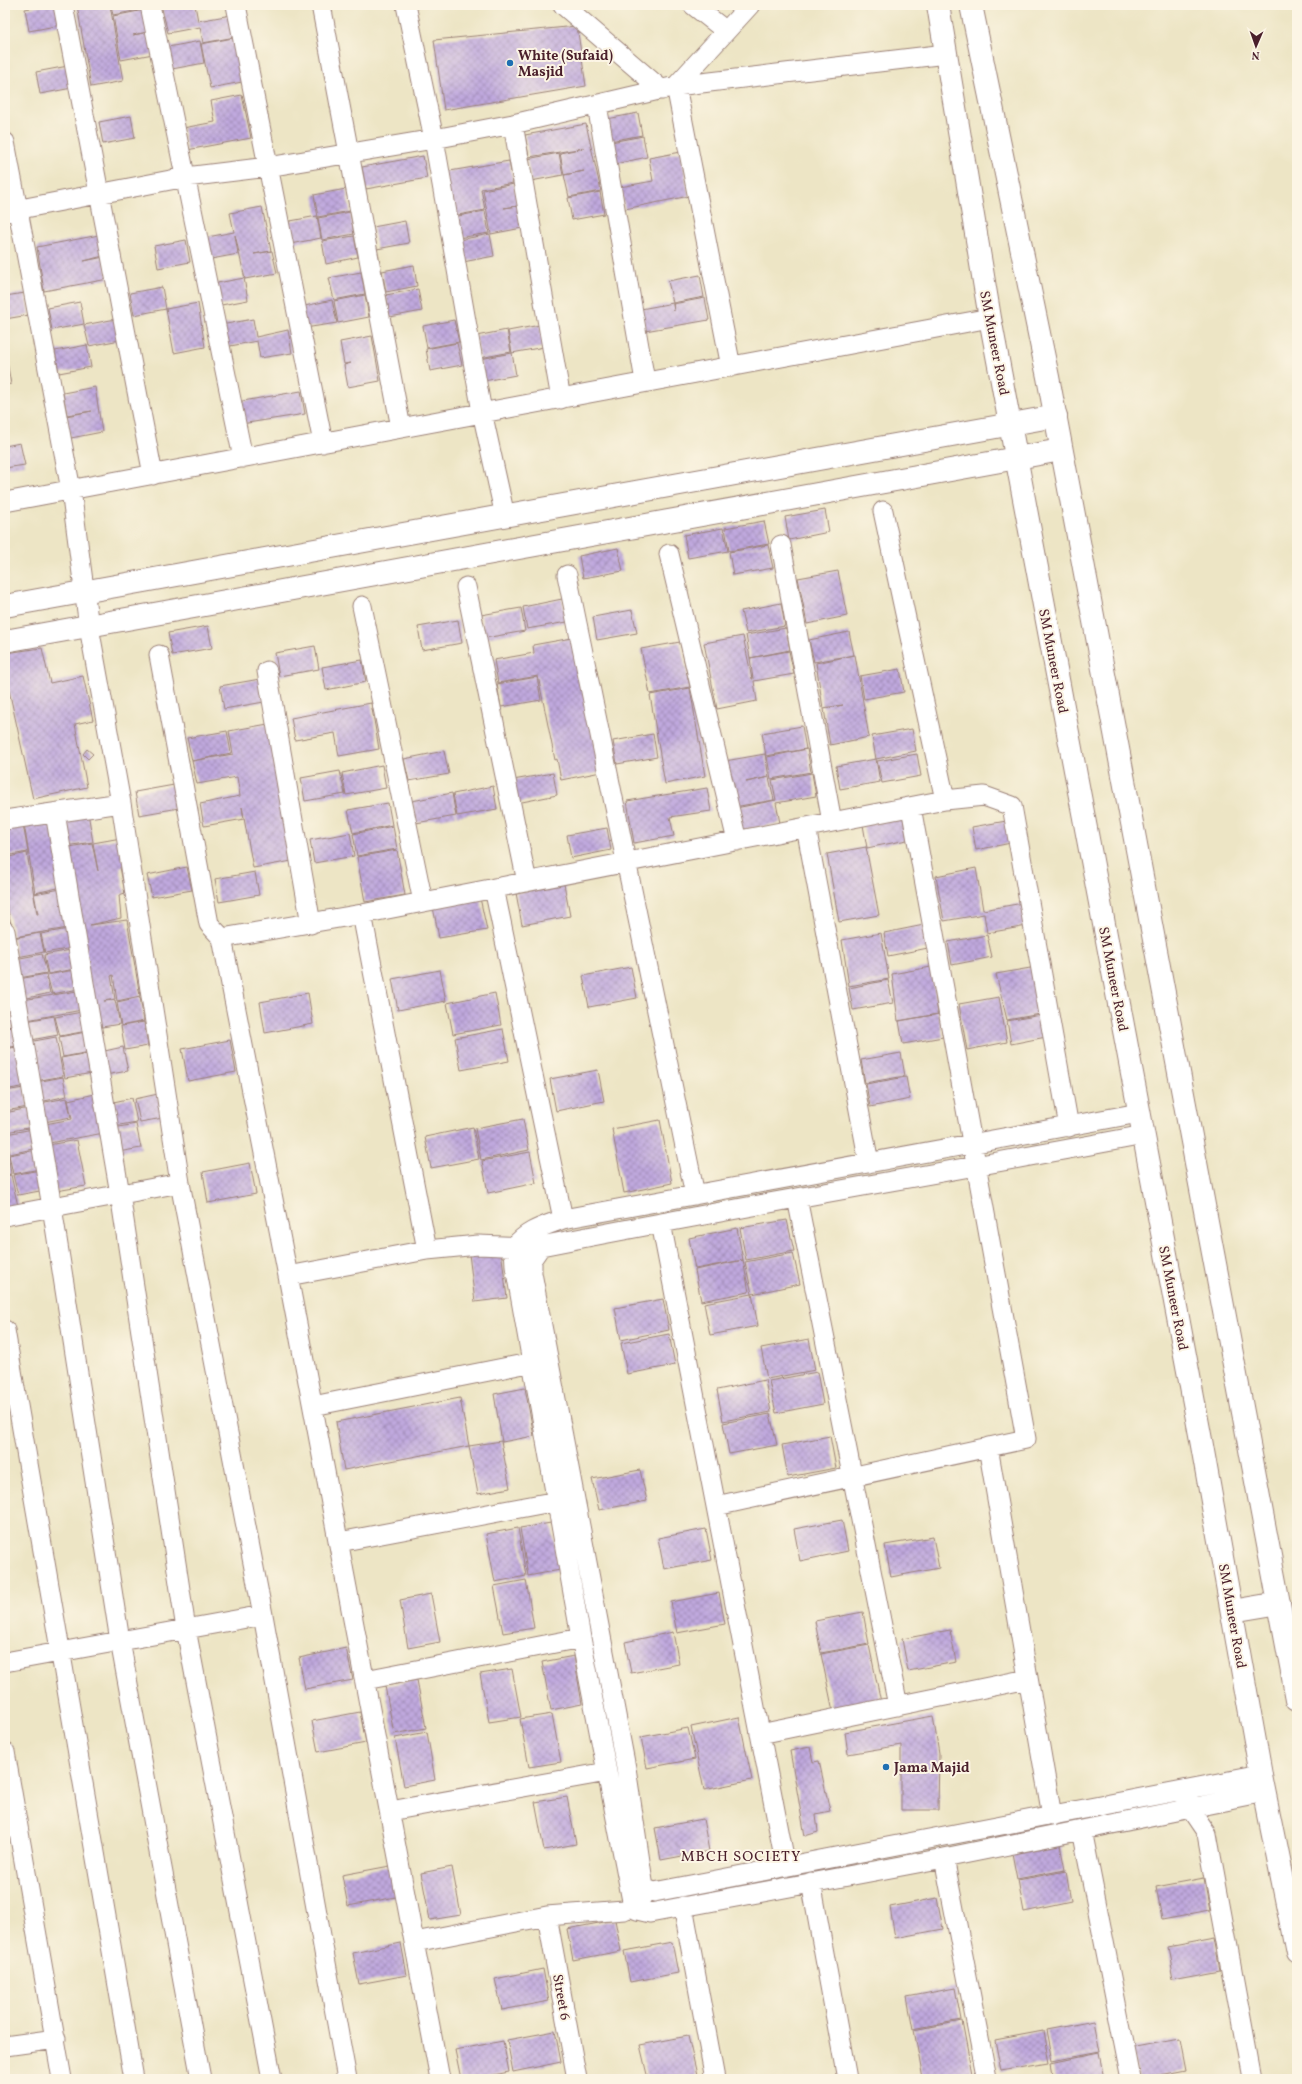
<svg xmlns="http://www.w3.org/2000/svg" width="1302" height="2084" viewBox="0 0 1302 2084" font-family="Vollkorn,serif">
<style>
.building{fill:url(#building-cross-hatch)}
.lines{fill:none;stroke-linecap:round;stroke-linejoin:round}
.street-casing{stroke:#9c8278;stroke-width:21}
.secondary-casing{stroke:#9c8278;stroke-width:24}
.primary-casing{stroke:#9c8278;stroke-width:24}
.street{stroke:#fff;stroke-width:19}
.secondary{stroke:#fff;stroke-width:22}
.primary{stroke:#fff;stroke-width:22}
.poi-dot{fill:#1f6fb2;stroke:#fcf5e5;stroke-width:1.5}
.labels{text-anchor:middle;stroke-width:4;stroke-linejoin:round;paint-order:stroke}
.poi-label{font-size:14px;font-weight:bold;fill:#4a1f2b;stroke:#fcf5e5;text-anchor:start}
.street-label{font-size:14px;fill:#4a1f2b;stroke:#fcf5e5}
.neighbourhood-label{font-size:15px;letter-spacing:1px;fill:#4a1f2b;stroke:#fcf5e5}
</style>
<defs>
<pattern id="building-cross-hatch" width="8" height="8" patternUnits="userSpaceOnUse"><rect width="8" height="8" fill="#c0a9de"/><path d="M0 0l8 8M0 8l8-8" fill="none" stroke="#9e89b4"/></pattern>
</defs>
<rect width="100%" height="100%" fill="#fcf5e5"/>
<filter id="ink" filterUnits="userSpaceOnUse"><feTurbulence type="fractalNoise" baseFrequency=".025" numOctaves="2"/><feDisplacementMap in="SourceGraphic" scale="8" xChannelSelector="R" yChannelSelector="G"/><feConvolveMatrix kernelMatrix="1 2 1 2 8 2 1 2 1" color-interpolation-filters="sRGB"/></filter>
<filter id="wash" filterUnits="userSpaceOnUse"><feTurbulence type="fractalNoise" baseFrequency=".012" numOctaves="4" result="noise"/><feDisplacementMap in="SourceGraphic" scale="16" xChannelSelector="R" yChannelSelector="G"/><feGaussianBlur stdDeviation="0.9" result="paint"/><feColorMatrix in="noise" values="0 0 0 0 0 0 0 0 0 0 0 0 0 0 0 0 0 1.4 0 .05"/><feComposite in="paint" operator="in"/></filter>
<g filter="url(#wash)">
<rect width="100%" height="100%" fill="#ede5c5"/>
<g id="blocks">
<path class="building" d="M48 5H57L61 25 29 31 25 9Z
M77 5H110L123 81 91 87Z
M111 5H143L144 9 113 15Z
M161 5H195L198 21 231 15 235 37 203 43 200 27 168 33Z
M144 10 148 32 133 35 148 32 153 54 121 60 113 16Z
M577 26 586 86 444 110 434 40Z
M233 38 242 82 210 88 201 44Z
M200 41 204 63 172 69 168 47Z
M68 66 72 88 40 94 36 72Z
M242 95 251 138 187 150 183 128 215 122 211 101Z
M638 113 642 135 610 141 607 119Z
M131 116 135 138 103 144 99 122Z
M586 124 601 191 569 197 564 175 584 171 564 175 560 153 584 148 529 157 525 135Z
M643 136 647 157 615 164 611 142Z
M681 152 689 196 625 209 620 187 653 181 649 158Z
M559 153 563 175 531 181 527 159Z
M423 156 427 178 366 189 362 167Z
M509 161 513 183 481 189 485 210 453 216 444 172Z
M514 184 518 206 504 208 518 206 522 228 491 234 483 190Z
M346 189 350 211 318 217 314 195Z
M600 192 604 214 572 220 568 198Z
M262 207 271 251 254 254 272 251 277 273 245 279 235 235 238 254 206 260 202 238 234 232 230 213Z
M485 211 489 233 458 238 453 217Z
M350 212 354 234 322 240 318 218Z
M317 216 321 238 290 244 285 222Z
M405 221 409 243 377 249 373 227Z
M490 234 494 256 463 262 459 240Z
M99 235 103 256 84 261 104 257 108 279 44 291 37 247Z
M354 236 358 257 326 264 322 241Z
M186 240 190 262 158 268 154 246Z
M414 265 417 286 386 292 382 271Z
M361 272 365 294 334 300 329 278Z
M700 275 704 297 673 303 674 311 673 304 705 298 709 320 645 331 641 309 673 303 668 281Z
M244 278 248 300 216 306 212 284Z
M162 287 166 309 134 315 130 293Z
M418 289 422 311 390 317 386 295Z
M25 293 29 315 5 319V296Z
M365 295 369 317 338 323 334 301Z
M332 300 337 323 305 328 300 307Z
M80 302 84 324 52 330 48 308Z
M198 303 205 347 174 353 166 309Z
M116 319 120 340 89 346 84 325Z
M253 319 256 337 288 330 292 353 260 358 257 341 225 347 221 325Z
M454 320 459 342 427 348 423 326Z
M540 325 544 347 512 353 508 331Z
M507 330 511 352 480 358 476 336Z
M372 336 380 381 348 387 344 365 351 363 344 364 340 342Z
M457 343 462 365 430 371 426 349Z
M87 345 91 367 59 373 55 351Z
M512 353 516 375 484 381 480 359Z
M5 362H7L11 384 5 385Z
M95 387 102 432 71 438 66 416 92 411 67 415 63 393Z
M301 391 305 414 241 424 237 402Z
M20 443 25 465 5 468V446Z
M825 510 829 532 789 540 785 517Z
M764 521 769 544 729 551 725 528Z
M723 528 728 551 688 558 684 535Z
M768 545 773 568 733 575 729 552Z
M618 548 623 571 583 578 579 556Z
M838 571 847 616 807 624 798 578Z
M562 599 567 622 527 629 523 607Z
M781 603 785 626 746 633 741 611Z
M521 608 525 631 485 638 481 615Z
M632 610 637 633 597 640 593 617Z
M458 620 462 643 422 650 418 627Z
M208 626 212 648 172 655 168 633Z
M786 628 790 650 750 658 746 635Z
M849 632 854 655 814 662 809 640Z
M743 636 752 679H753L750 658 789 651 794 674 754 681 757 701 717 709 704 643Z
M572 638 601 772 561 780 557 759 555 760 538 676 498 683 494 660 534 653 533 645Z
M680 642 690 687 650 694 641 649Z
M315 646 319 669 279 676 275 653Z
M42 648 50 683 83 676 93 720 75 724 87 787 33 799 5 672V653Z
M855 655 869 737 830 745 824 709 843 705 823 708 816 663Z
M362 660 366 682 326 690 322 667Z
M900 669 904 692 864 699 860 676Z
M537 677 541 700 501 707 497 684Z
M260 679 264 702 224 709 220 686Z
M690 688 705 776 665 784 650 695Z
M371 703 379 749 339 756 335 733 295 740 291 718Z
M268 724 292 861 253 868 242 807 244 819 204 826 200 804 240 796 237 777 197 784 192 761 233 754 229 731Z
M802 726 806 749 766 756 762 733Z
M912 729 916 751 876 759 872 736Z
M227 731 231 753 192 761 187 738Z
M653 734 657 757 617 764 613 741Z
M87 749 93 754 88 759 83 754Z
M807 749 811 772 771 779 767 757Z
M444 751 449 774 409 781 404 759Z
M765 754 769 777 746 782 769 777 774 800 734 807 725 761Z
M917 754 921 776 882 783 877 761Z
M876 759 880 782 840 789 836 766Z
M382 765 386 788 346 795 342 773Z
M340 771 345 794 305 801 301 778Z
M553 773 557 795 517 803 513 780Z
M812 773 816 796 776 803 780 823 740 830 736 808 776 800 772 780Z
M174 785 179 808 139 815 135 792Z
M493 786 497 809 457 816 453 794Z
M707 788 711 811 670 817 674 836 634 843 627 801Z
M452 793 456 816 416 823 412 801Z
M388 803 392 825 353 833 348 810Z
M88 813 93 842 65 846 60 818Z
M903 818 907 840 867 848 863 825Z
M52 820 62 887 35 893 24 824Z
M1012 820 1016 842 976 850 972 827Z
M23 824 28 852 5 856V827Z
M393 826 397 849 357 856 353 834Z
M607 828 611 850 571 858 567 835Z
M350 833 354 856 314 863 310 840Z
M121 838 126 866 120 867 125 893 119 895 121 918 90 925 127 920 140 996 117 1001 113 975 111 976 115 999 104 1001 115 1000 120 1024 96 1028 64 848 92 843 98 871 93 843Z
M866 847 879 915 839 922 827 854Z
M397 850 405 895 365 902 357 857Z
M27 853 37 914H38L34 894 61 889 68 928 14 937 5 898V858Z
M187 867 192 890 152 897 147 875Z
M976 868 983 910 1023 903 1027 926 987 933 984 914 944 921 936 876Z
M255 872 259 895 219 902 215 879Z
M564 884 570 916 522 925 516 893Z
M480 898 487 930 439 938 433 907Z
M924 925 928 948 888 956 884 933Z
M68 929 72 948 45 953 41 934Z
M40 933 44 952 17 957 13 938Z
M881 933 889 979 849 986 842 940Z
M987 935 992 957 952 965 948 942Z
M71 950 75 969 48 974 44 955Z
M42 954 47 973 19 978 15 959Z
M631 967 637 998 589 1007 583 976Z
M931 967 938 1014 898 1021 892 974Z
M1036 967 1046 1013 1007 1020 996 974Z
M74 970 79 989 52 994 47 975Z
M440 970 446 1001 398 1010 392 979Z
M46 974 50 993 23 999 19 979Z
M888 980 893 1003 853 1010 849 988Z
M77 991 82 1010 27 1020 23 1000Z
M308 993 313 1024 265 1033 260 1002Z
M495 993 501 1025 453 1034 447 1003Z
M140 997 144 1021 121 1026 117 1002Z
M999 997 1007 1042 967 1050 959 1004Z
M10 1006 14 1026 5 1027V1007Z
M82 1012 87 1031 60 1036 55 1017Z
M939 1014 943 1037 903 1044 899 1021Z
M1047 1014 1051 1036 1011 1044 1007 1021Z
M54 1016 58 1035 31 1040 26 1021Z
M144 1022 148 1046 125 1050 121 1026Z
M13 1027 17 1046 5 1048V1028Z
M503 1029 509 1061 461 1070 455 1038Z
M86 1032 90 1052 63 1057 59 1037Z
M56 1037 63 1076 36 1081 29 1042Z
M230 1040 236 1072 188 1081 182 1049Z
M16 1047 25 1086 5 1090V1049Z
M123 1047 128 1071 105 1075 100 1052Z
M88 1053 92 1073 65 1078 61 1058Z
M901 1053 905 1076 865 1083 861 1060Z
M598 1070 604 1101 556 1111 550 1079Z
M63 1077 67 1096 40 1102 36 1082Z
M906 1077 910 1099 870 1107 866 1084Z
M24 1088 28 1107 5 1111V1091Z
M95 1094 104 1133 49 1143 45 1124 72 1119 68 1100Z
M158 1094 163 1118 140 1122 135 1099Z
M67 1098 71 1117 44 1122 40 1103Z
M132 1098 137 1122 114 1126 109 1103Z
M29 1108 33 1127 6 1132 5 1113Z
M523 1119 529 1150 481 1160 475 1128Z
M660 1120 672 1183 624 1193 612 1129Z
M136 1124 141 1148 118 1152 113 1128Z
M473 1127 479 1159 431 1168 425 1137Z
M33 1129 37 1148 10 1154 6 1134Z
M6 1138 11 1174 5 1175V1139Z
M77 1140 86 1186 56 1191 48 1145Z
M36 1150 40 1169 13 1174 9 1155Z
M530 1152 536 1183 488 1193 482 1161Z
M250 1163 256 1194 208 1203 203 1172Z
M40 1170 45 1190 18 1195 13 1175Z
M11 1175 18 1206 5 1209V1176Z
M787 1220 794 1251 746 1260 740 1228Z
M737 1228 743 1260 695 1269 689 1238Z
M501 1250 507 1298 475 1302 469 1254Z
M793 1253 800 1284 752 1294 745 1262Z
M743 1260 749 1292 701 1301 695 1270Z
M752 1294 758 1326 710 1335 704 1303Z
M663 1299 669 1330 621 1340 615 1308Z
M669 1334 675 1365 627 1374 621 1343Z
M809 1339 815 1370 767 1379 761 1348Z
M817 1372 823 1404 776 1413 769 1381Z
M765 1380 771 1412 723 1421 717 1390Z
M525 1388 534 1436 502 1442 494 1394Z
M460 1398 469 1446 344 1470 336 1422Z
M770 1414 777 1445 729 1454 723 1423Z
M830 1436 836 1468 788 1477 782 1445Z
M501 1441 510 1488 478 1494 469 1446Z
M640 1470 647 1501 599 1510 592 1479Z
M842 1520 848 1551 800 1561 794 1529Z
M551 1523 560 1570 528 1576 520 1528Z
M518 1528 526 1576 495 1582 486 1534Z
M706 1529 712 1560 664 1569 658 1538Z
M933 1537 939 1568 891 1577 885 1545Z
M526 1580 534 1628 503 1633 494 1586Z
M719 1593 725 1624 677 1633 671 1602Z
M431 1594 440 1642 408 1648 400 1600Z
M863 1612 869 1644 821 1653 815 1621Z
M950 1630 956 1662 908 1671 902 1639Z
M673 1632 679 1664 631 1673 625 1642Z
M869 1645 882 1707 834 1716 821 1654Z
M346 1648 353 1680 305 1689 299 1658Z
M574 1656 582 1704 551 1710 542 1662Z
M512 1669 521 1717 489 1722 480 1674Z
M417 1680 426 1728 394 1734 385 1686Z
M360 1712 366 1743 318 1752 312 1721Z
M552 1714 561 1762 529 1767 520 1719Z
M933 1716 939 1753 938 1810H901V1745L848 1754 845 1732Z
M739 1717 752 1780 704 1790 691 1727Z
M688 1728 695 1759 647 1768 641 1737Z
M427 1732 435 1780 404 1786 395 1738Z
M810 1747 813 1762 819 1761 830 1811 816 1814 818 1832 805 1836 790 1751Z
M567 1797 576 1844 544 1850 535 1802Z
M703 1819 709 1851 661 1860 655 1828Z
M1059 1839 1065 1870 1017 1879 1011 1848Z
M390 1866 396 1897 348 1906 342 1875Z
M452 1867 461 1915 430 1920 421 1873Z
M1066 1871 1071 1902 1024 1912 1018 1880Z
M1204 1878 1210 1910 1162 1919 1156 1887Z
M937 1898 943 1929 895 1938 890 1907Z
M615 1920 621 1951 573 1960 567 1929Z
M1215 1939 1221 1970 1173 1979 1167 1948Z
M672 1942 678 1973 630 1982 624 1951Z
M401 1943 407 1975 359 1984 353 1953Z
M543 1969 549 2001 502 2010 495 1979Z
M955 1988 961 2020 913 2029 907 1997Z
M962 2021 973 2079H923L914 2030Z
M1094 2021 1100 2052 1052 2061 1046 2030Z
M555 2031 561 2062 513 2072 507 2040Z
M1043 2031 1049 2063 1001 2071 995 2040Z
M688 2036 698 2079H648L640 2045Z
M1179 2039 1185 2070 1139 2079 1131 2048Z
M503 2041 509 2072 473 2079H461L455 2050Z
M1099 2053 1104 2079H1054L1051 2063Z"/>
</g>
</g>
<g filter="url(#ink)">
<use href="#blocks" fill-opacity="0" stroke="#9c8278" stroke-width="1"/>
<g class="lines">
<g class="street-casing">
<path id="street" d="M63 5 153 475
M150 5 243 458
M236 5 323 443
M321 5 401 428
M406 5 434 139 482 412 505 516
M563 5 662 90
M693 5 726 31
M597 105 645 381
M513 124 561 399
M5 142 71 490 89 627 121 803 180 1183 263 1615 347 2079
M5 212 186 177 268 167 434 139 513 124 676 86 946 54
M731 367 676 86 750 5
M5 502 990 318
M883 511 945 800
M781 545 832 822
M669 554 737 841
M567 575 695 1195
M466 587 527 882
M362 606 423 902
M159 655 209 924 222 938 288 1276 440 2079
M267 671 311 924
M55 813 120 1194 186 1629 272 2079
M5 820 121 803
M806 827 869 1163
M494 888 563 1219
M362 914 427 1250
M5 931 52 1207 120 1641 201 2079
M222 938 362 914 945 800 984 796 1012 806 1069 1127
M1139 1113 563 1219C545 1226 527 1230 514 1247L515 1266 581 1638 633 1906 637 1910 650 1913 944 1858 1265 1793
M1144 1135C943 1173 742 1206 541 1246L532 1259V1273L626 1768 644 1888 654 1892 1261 1775
M797 1198 898 1706
M5 1216 180 1183
M661 1223 786 1867
M288 1276 427 1250 478 1245 526 1247
M5 1330 134 2079
M313 1406 544 1360
M988 1447 1052 1816
M716 1506 1026 1439 911 807
M339 1542 557 1501
M5 1662 263 1615
M365 1680 581 1638
M760 1734 1028 1679
M5 1752 62 2079
M1189 1798 1190 1809 1207 1834 1252 2079
M390 1811 607 1772
M1082 1830 1131 2079
M944 1858 987 2079
M811 1882 847 2079
M683 1906 715 2079
M547 1916 577 2079
M415 1942 547 1916 624 1910 633 1906 642 1897
M5 2046 56 2039"/>
</g>
<g class="secondary-casing">
<path id="secondary" d="M5 606 1056 416
M5 641 1061 450
M1232 1611 1279 1603"/>
</g>
<g class="primary-casing">
<path id="primary" d="M938 5 990 318 1201 1440 1261 1775 1297 1953
M971 5 1048 377 1297 1699"/>
</g>
<use href="#street" class="street"/>
<use href="#secondary" class="secondary"/>
<use href="#primary" class="primary"/>
</g>
</g>
<g class="poi-dot">
<circle cx="510" cy="63" r="4"/>
<circle cx="886" cy="1767" r="4"/>
</g>
<g class="labels">
<g class="poi-label">
<text x="518" y="60">White (Sufaid)<tspan x="518" dy="16">Masjid</tspan></text>
<text x="894" y="1772">Jama Majid</text>
</g>
<g class="street-label">
<text transform="translate(995 343) rotate(79)" y="5">SM Muneer Road</text>
<text transform="translate(1054 661) rotate(79)" y="5">SM Muneer Road</text>
<text transform="translate(1114 979) rotate(79)" y="5">SM Muneer Road</text>
<text transform="translate(1174 1298) rotate(79)" y="5">SM Muneer Road</text>
<text transform="translate(1233 1616) rotate(80)" y="5">SM Muneer Road</text>
<text transform="translate(562 1997) rotate(80)" y="5">Street 6</text>
</g>
<g class="neighbourhood-label">
<text x="741" y="1861">MBCH SOCIETY</text>
</g>
</g>
<rect width="1302" height="2084" fill="none" stroke="#fcf5e5" stroke-width="20"/>
<g transform="translate(1256 46) rotate(182)" stroke="#fcf5e5" stroke-width="3" paint-order="stroke">
<path d="M0-3L7 15L0 10L-7 15Z" fill="#4a1f2b"/>
<text y="-6" font-size="11" font-weight="bold" text-anchor="middle" fill="#4a1f2b">N</text>
</g>
</svg>
